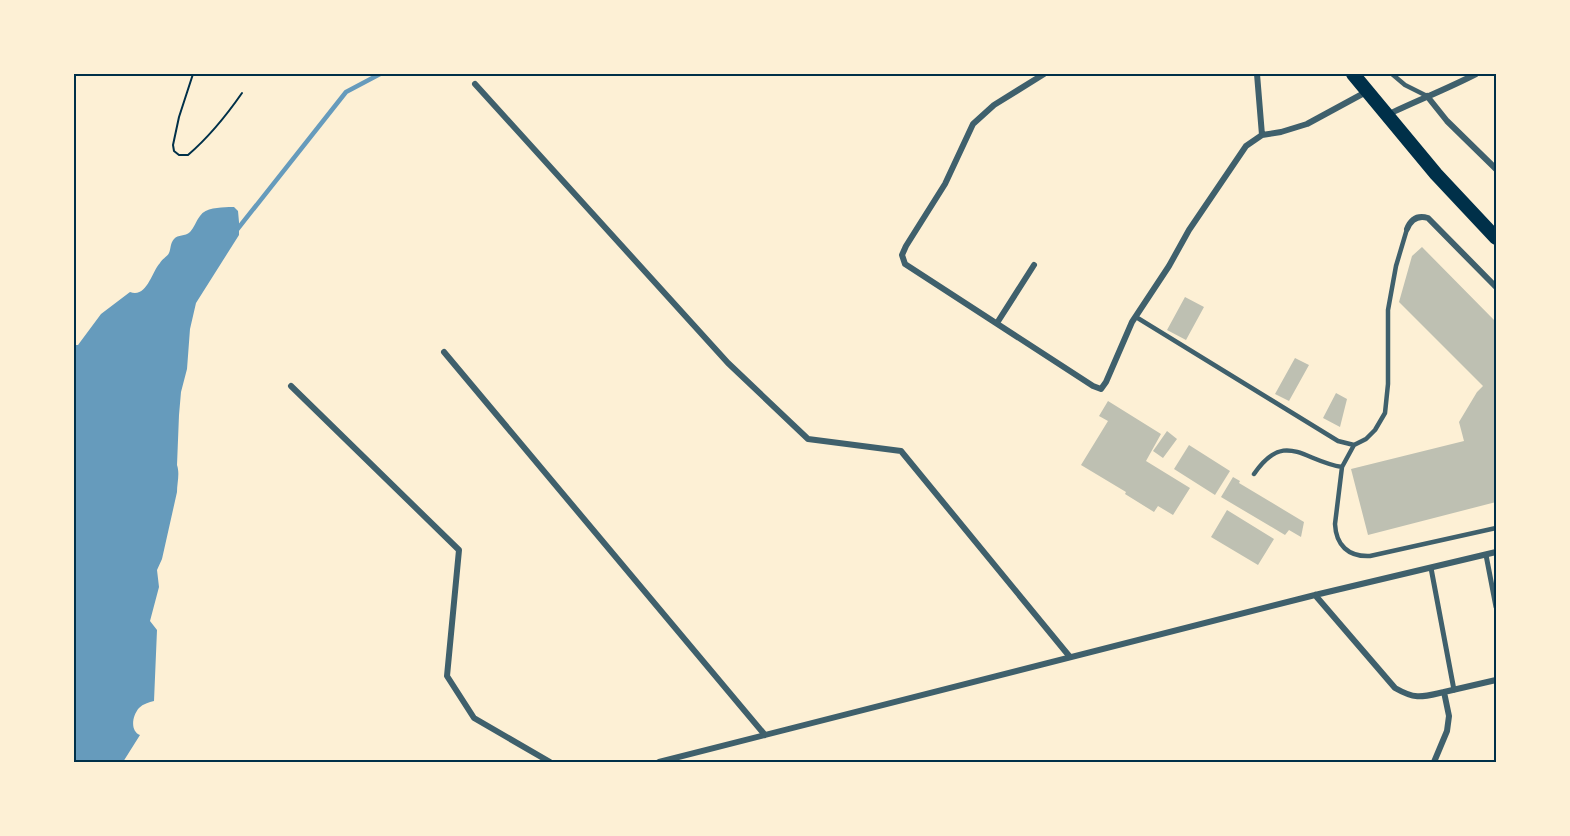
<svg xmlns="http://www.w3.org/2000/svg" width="1570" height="836" viewBox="0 0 1570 836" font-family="'Sofia Sans Condensed',sans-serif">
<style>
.water{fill:#669bbc}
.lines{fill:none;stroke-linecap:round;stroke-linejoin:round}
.stream{stroke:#669bbc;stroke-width:4.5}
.building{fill:#bec0b2}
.path{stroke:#003049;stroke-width:2}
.service{stroke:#3f606c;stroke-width:4.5}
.pedestrian{stroke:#3f606c;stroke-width:5}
.minor{stroke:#3f606c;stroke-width:6}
.primary{stroke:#003049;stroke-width:14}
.neatline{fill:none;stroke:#003049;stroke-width:2}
</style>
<rect width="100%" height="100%" fill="#fdf0d5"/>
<path class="water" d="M229 207H234L238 211 239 222V235L196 303 190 329 187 369 181 392 179 415 177 465C180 474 177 483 177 492L162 559 157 570 159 587 150 621 157 630 154 701C149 702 143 704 139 708 132 716 130 731 140 735L123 762H74V345H78L101 314 130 292C147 298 151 273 160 263 162 259 168 256 169 253 171 248 170 244 174 239 178 234 185 237 190 232 194 228 196 221 200 216 206 207 219 208 229 207Z"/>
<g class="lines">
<path class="stream" d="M236 231 346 92 380 74"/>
</g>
<path class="building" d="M1422 247 1496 322V502L1368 535 1351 469 1464 441 1459 422 1477 392 1483 386 1399 302 1412 256Z
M1185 297 1204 307 1186 340 1167 330Z
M1295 358 1309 365 1289 401 1275 394Z
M1336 393 1347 399 1340 427 1323 418Z
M1108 401 1161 434 1146 461 1190 488 1173 515 1158 506 1154 512 1125 494 1126 492 1081 465 1108 421 1099 416Z
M1167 431 1177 439 1163 458 1153 451Z
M1189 445 1230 471 1215 495 1174 469Z
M1233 477 1240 481 1239 483 1304 522 1301 537 1289 530 1285 535 1221 497Z
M1227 510 1274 539 1258 565 1211 537Z"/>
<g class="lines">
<path class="path" d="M193 74 179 117 173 145 174 151 179 155H188C209 137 226 116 242 93"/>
<path class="service" d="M1392 74 1405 85 1427 96
M1407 229 1396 266 1388 310V384L1385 413 1375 430 1366 439 1354 445 1342 467 1335 524C1336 545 1348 557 1370 556L1496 528
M1136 317 1338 441 1354 445
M1254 474C1285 429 1303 461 1342 467"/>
<path class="pedestrian" d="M1486 555 1496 607
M1431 568 1454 690"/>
<path class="minor" d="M1044 74 994 105 973 124 945 184 906 246 902 255 905 264 1093 386 1101 389 1106 382 1132 322 1169 266 1189 230 1246 146 1262 135 1281 132 1307 124 1366 92
M1257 74 1262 135
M475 84 728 363 808 439 901 451 1070 657
M1427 96 1447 121 1496 169
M1387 115C1416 101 1447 89 1476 74
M1407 229C1411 219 1418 215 1428 218L1496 287
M997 323 1034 265
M444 352 765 735
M291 386 459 550 447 676 474 718 550 762
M1315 595 1395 688C1416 700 1422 697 1444 692
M659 762 1315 595 1496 552
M1434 762 1447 731 1449 716 1444 692 1496 680"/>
<path class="primary" d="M1353 74 1436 174 1496 238"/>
</g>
<rect width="1570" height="836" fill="none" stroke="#fdf0d5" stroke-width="150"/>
<rect x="75" y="75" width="1420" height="686" class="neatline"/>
</svg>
